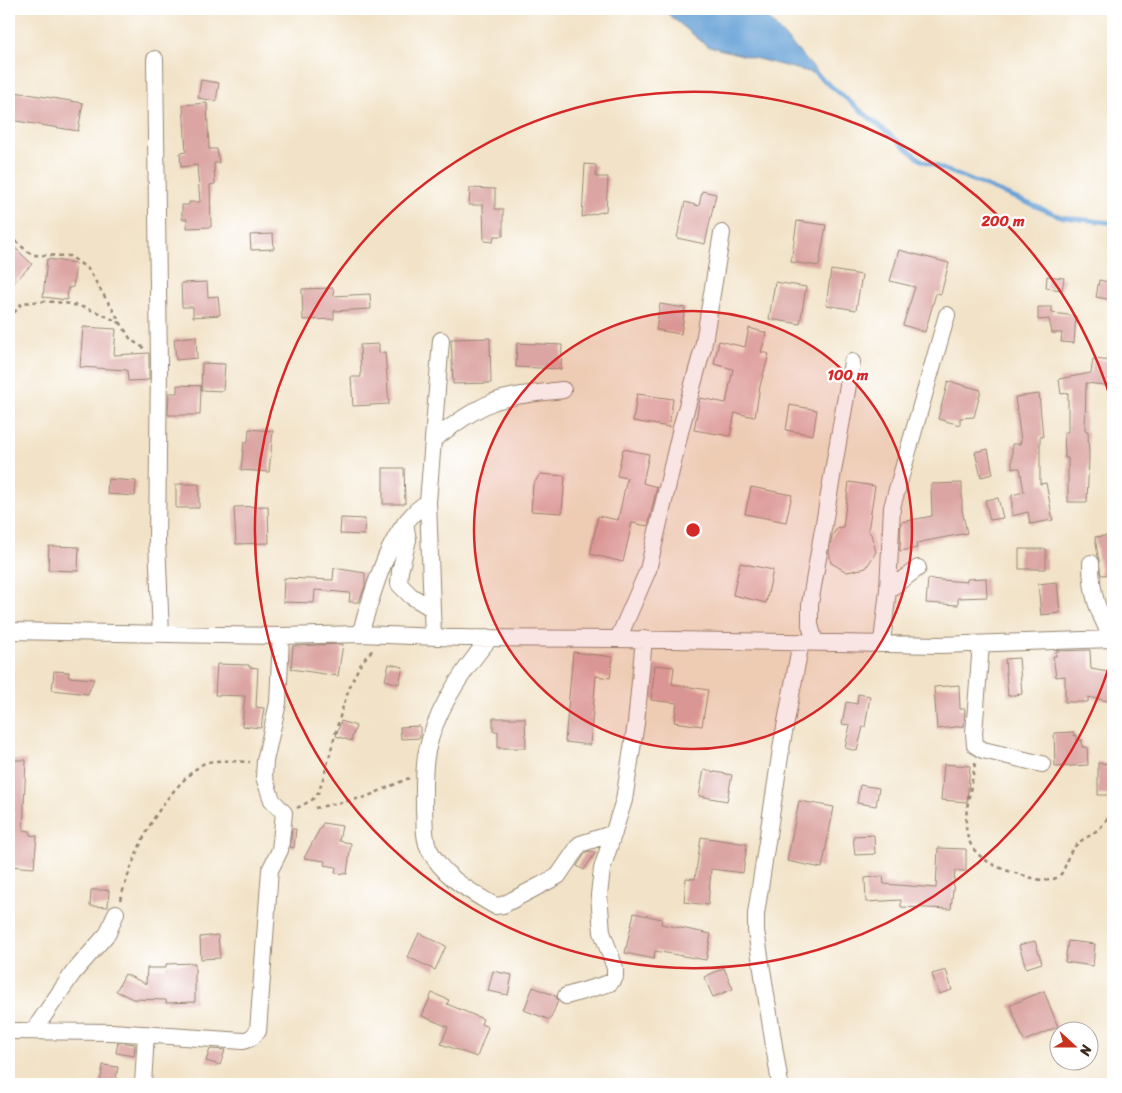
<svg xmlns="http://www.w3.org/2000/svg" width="1122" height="1093" viewBox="0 0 1122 1093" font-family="Sriracha,sans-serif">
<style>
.water{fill:#66a1d6;stroke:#50667a}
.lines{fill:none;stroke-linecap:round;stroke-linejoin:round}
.stream{stroke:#66a1d6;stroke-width:4.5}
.building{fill:#dba5a3}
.minor-casing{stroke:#968673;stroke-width:18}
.path{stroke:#968673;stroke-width:2.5;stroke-dasharray:4 4;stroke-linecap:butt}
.minor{stroke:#fff;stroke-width:16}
.ring{fill:none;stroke:#d62828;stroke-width:2.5}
.centre{fill:#d62828;stroke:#fff;stroke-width:2.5}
.ring-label{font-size:15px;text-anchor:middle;font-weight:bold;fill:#d62828;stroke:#fff;stroke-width:4.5;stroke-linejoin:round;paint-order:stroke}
</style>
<rect width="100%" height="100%" fill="#fff"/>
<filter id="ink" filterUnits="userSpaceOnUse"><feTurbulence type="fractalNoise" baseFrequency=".02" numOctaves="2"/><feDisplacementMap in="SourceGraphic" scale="10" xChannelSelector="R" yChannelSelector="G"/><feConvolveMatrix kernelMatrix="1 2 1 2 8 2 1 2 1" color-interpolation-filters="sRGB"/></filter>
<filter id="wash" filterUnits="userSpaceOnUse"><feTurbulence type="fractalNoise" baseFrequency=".0096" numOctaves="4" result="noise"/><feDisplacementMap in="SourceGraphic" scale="20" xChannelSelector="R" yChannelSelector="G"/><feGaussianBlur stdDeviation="1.12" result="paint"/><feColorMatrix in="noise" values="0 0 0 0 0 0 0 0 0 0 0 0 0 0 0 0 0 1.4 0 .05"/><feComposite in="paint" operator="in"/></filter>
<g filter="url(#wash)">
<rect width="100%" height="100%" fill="#f2e3c8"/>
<path class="water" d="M662 9H752L767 17 820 75 707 46Z"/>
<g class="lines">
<path class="stream" d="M815 73 921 160 1062 217 1113 223"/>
</g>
<g id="blocks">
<path class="building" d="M201 80 219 83 216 101 198 98Z
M15 92 83 103 78 131 10 120Z
M207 103 209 149H217L219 163H214L215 184 210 185 211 227 187 228V219H182V205H189V202H200L197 165 181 167 180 153 186 152 183 105Z
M585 164 596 165V177H608L606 211 582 217Z
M470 188 495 189V209H503V236H494L493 242 484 241 483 205H469Z
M702 191 716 194 705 244 677 238 685 202 699 206Z
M797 221 826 225 819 266 791 262Z
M273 234 274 249 251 250 250 235Z
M9 242 32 264 9 288Z
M899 250 949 263 941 294 936 293 925 332 903 325 915 287 890 281Z
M47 259 76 263 73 287 68 288 67 300 43 297Z
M831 270 862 275 856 310 826 305Z
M1047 276 1064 278 1062 290 1046 288Z
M1099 280 1113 283V300L1096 297Z
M207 282 208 297 218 296 220 315 193 317V307H182L181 283Z
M775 282 806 287 800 324 769 319Z
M333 288 334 296 370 294 371 309 334 311V319L303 320 302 289Z
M660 304 685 308 681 334 656 330Z
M1038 307H1052V313L1076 316 1074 343 1061 342 1062 333H1052L1049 319 1038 320Z
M83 327 116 329 114 355 149 353V380L128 381 127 370 80 367Z
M749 328 767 333 761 352 769 354 760 386 755 417 735 413 730 436 694 430 700 398 726 403 733 369 714 364 719 341 745 347Z
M196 336 197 358 176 360 174 339Z
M490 338 491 383 453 384 451 339Z
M517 343 562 345 561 369 516 367Z
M379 344V353L385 352 389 404 353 406 351 377H361L360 345Z
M1093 359 1113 361V386L1086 383 1085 431H1088L1089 457 1087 502H1068V458H1065L1064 432H1068V393L1061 394 1059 379 1091 373Z
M202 363 225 364 223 391 201 390Z
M948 381 981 390 974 417 960 418V425L938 419Z
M177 385 201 386 200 415H168L169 393H177Z
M637 394 673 399 669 427 633 421Z
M1039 394 1043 437H1040V484L1046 483 1053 520 1030 524 1028 512 1012 516V495L1024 492 1020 468H1012V444H1020L1021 441 1015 397Z
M790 405 817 410 813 435 786 430Z
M249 429 273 431 269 472 241 470 244 442H248Z
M623 449 649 454 643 483 657 487 648 526 632 523 623 562 590 554 598 516 618 520 627 478 617 476Z
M988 449 993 474 981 477 975 452Z
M383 468H404L405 504H383Z
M540 474 565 476 562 513 531 511 533 485Z
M108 479 136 481 135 496 107 494Z
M849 482 875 486 868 531 871 534 876 552 866 568 847 572 831 563 829 552 832 536 837 528 843 527Z
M962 483V510L967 533 916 543 917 548 900 551 901 522 932 516 931 484Z
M176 484H199V508H176Z
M751 487 792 495 786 522 745 514Z
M998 498 1003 518 990 520 985 500Z
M268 506 269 543 236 544 234 507Z
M341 518 365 519 364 535 340 534Z
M1113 535V574L1101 575 1095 537Z
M49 546 79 547 78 571 48 570Z
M1019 549H1046V569H1019Z
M740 563 773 570 766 603 733 595Z
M334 568 365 573V586L359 602H349L350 593 315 590 314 603 283 602 284 578 333 580Z
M986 578 987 597 958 598V605L926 603 928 579 967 582V579Z
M1057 582 1060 613 1041 615 1038 584Z
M343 644 338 676 291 669 293 646Z
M1090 650 1091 669 1113 673V702L1088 697V702H1065V676L1056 677 1053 656H1056V651Z
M573 652 613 657 610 678 596 676 590 745 565 742Z
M1019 658 1022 694 1008 696 1005 659Z
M217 664 249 665V667L258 668 256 707 264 708 261 728 242 726 245 696 215 695Z
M389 664 403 667 399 684 385 680Z
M655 665 674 667 672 684 708 690 702 726 674 722 677 703 651 700Z
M54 671 69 672 68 677 94 679 88 694 52 690Z
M959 685 960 709H965L964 726 937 729 934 687Z
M858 694 870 696 865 727H863L857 751 845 748 850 725 842 724 846 702 857 704Z
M493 718H525L526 748H498V731H493Z
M341 721 356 726 351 741 336 736Z
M420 726V738L401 739 400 727Z
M1074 732V736L1077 735V740H1082V747H1087L1088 765 1055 767 1054 733Z
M9 760H26L23 830 30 831V835L37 836 34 868 9 866V838H11L14 813H9Z
M1098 763 1113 764V795H1098Z
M944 764 970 766 967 802 941 800Z
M704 770 732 775 727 801 699 796Z
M860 785 879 788 876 806 857 803Z
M799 801 834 807 822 868 787 861Z
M323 823 342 826 339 841 351 843 347 874 335 873 336 867 324 865 325 861 304 858Z
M292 829H296L294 848 290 847Z
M874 835 875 854 855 855 853 836Z
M701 837 747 844 743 873 711 869 708 905 684 902 686 878 695 879Z
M938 848 966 849V871H955L951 909 901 907V900L866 902 865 878 883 876 884 884 936 888Z
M591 851 595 853 584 870 577 866 586 852Z
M91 890H109L108 907 90 906Z
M634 913 662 919 661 924 711 934 706 960 655 951 654 959 625 953Z
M419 933 446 946 435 970 408 957Z
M218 935 220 958 201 959 200 937Z
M1035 941 1042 963 1026 968 1019 945Z
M1068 941 1095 944 1093 966 1065 962Z
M195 963V1002L166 1003V1000L133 999 116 991 125 974 146 984 147 968H166V964Z
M724 968 733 989 713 997 704 977Z
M946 970 952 990 939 994 932 974Z
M493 971 512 975 508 995 488 991Z
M533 987 556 996 558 1001 550 1020 524 1010Z
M1044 991 1058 1027 1024 1041 1010 1005Z
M432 993 449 1000 447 1004 483 1019 481 1024 488 1027 477 1057 441 1044 448 1027 422 1016Z
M118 1042 135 1044 134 1056 116 1053Z
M210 1049 225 1050 220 1065 206 1061Z
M103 1065 118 1067 115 1084 100 1082Z"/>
</g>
</g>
<g filter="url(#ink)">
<use href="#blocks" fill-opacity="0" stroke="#968673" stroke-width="1"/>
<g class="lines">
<g class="minor-casing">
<path id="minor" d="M155 59 159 364 157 541 161 634
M433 440C452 426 471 411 493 402 515 394 540 393 563 390
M405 523 408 540 400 571 399 584 411 596 431 608
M1091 563C1091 595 1098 611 1112 639
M888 590 892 507 947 315
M9 631 281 636 360 634 465 638 618 639 940 645 1113 639
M360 634C373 593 389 525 428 502
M433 637 428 502 441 340
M490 638C463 670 436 709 427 751 423 769 424 789 424 808 425 821 423 837 429 849 443 877 470 891 495 906L503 905 558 876 580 844 614 833
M618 639 648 570 681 428 703 348 722 233
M815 642 810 625V604L852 362
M882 642 888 590 918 568
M971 644H981L974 733 975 745 983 750 1042 764
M566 996 610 983 615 977V968L602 932 599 895 602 869 624 800 636 723 644 639
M34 1030 73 973 108 933 116 913
M9 1031 112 1032 243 1041 251 1038 258 1031 270 870 280 850 284 813 272 800 264 777 265 761 278 703 281 636
M143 1084 146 1034
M780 1084 756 931V914L782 743 801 642"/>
</g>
<path class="path" d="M9 236 32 255 70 256 88 269 131 340 144 348
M9 319 22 303C62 298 87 306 122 324
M9 328 11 350 9 355
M975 763C967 817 947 853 1015 873 1028 876 1043 884 1056 878 1066 873 1065 861 1070 853 1079 839 1085 840 1096 831 1104 826 1107 817 1113 811
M297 808 312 800 318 793C333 757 343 674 373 650
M315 808 366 797 409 778
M120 900C134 856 148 818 180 784 186 778 195 768 203 764 216 758 236 762 250 762"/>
<use href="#minor" class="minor"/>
</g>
</g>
<circle cx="693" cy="530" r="219" fill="#d62828" fill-opacity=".12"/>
<g class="ring">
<circle cx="693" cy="530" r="219"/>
<path d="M1113 654A438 438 0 1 1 1113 406"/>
</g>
<circle cx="693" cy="530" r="8" class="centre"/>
<g class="ring-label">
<text x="1003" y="226">200 m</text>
<text x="848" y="380">100 m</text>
</g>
<rect width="1122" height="1093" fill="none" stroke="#fff" stroke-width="30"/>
<g transform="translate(1074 1046) rotate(111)"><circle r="24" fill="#ffffff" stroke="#b1aaa5"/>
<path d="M0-4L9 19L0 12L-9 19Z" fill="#c8321e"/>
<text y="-8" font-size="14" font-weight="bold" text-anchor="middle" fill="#3b2a1e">N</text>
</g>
</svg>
